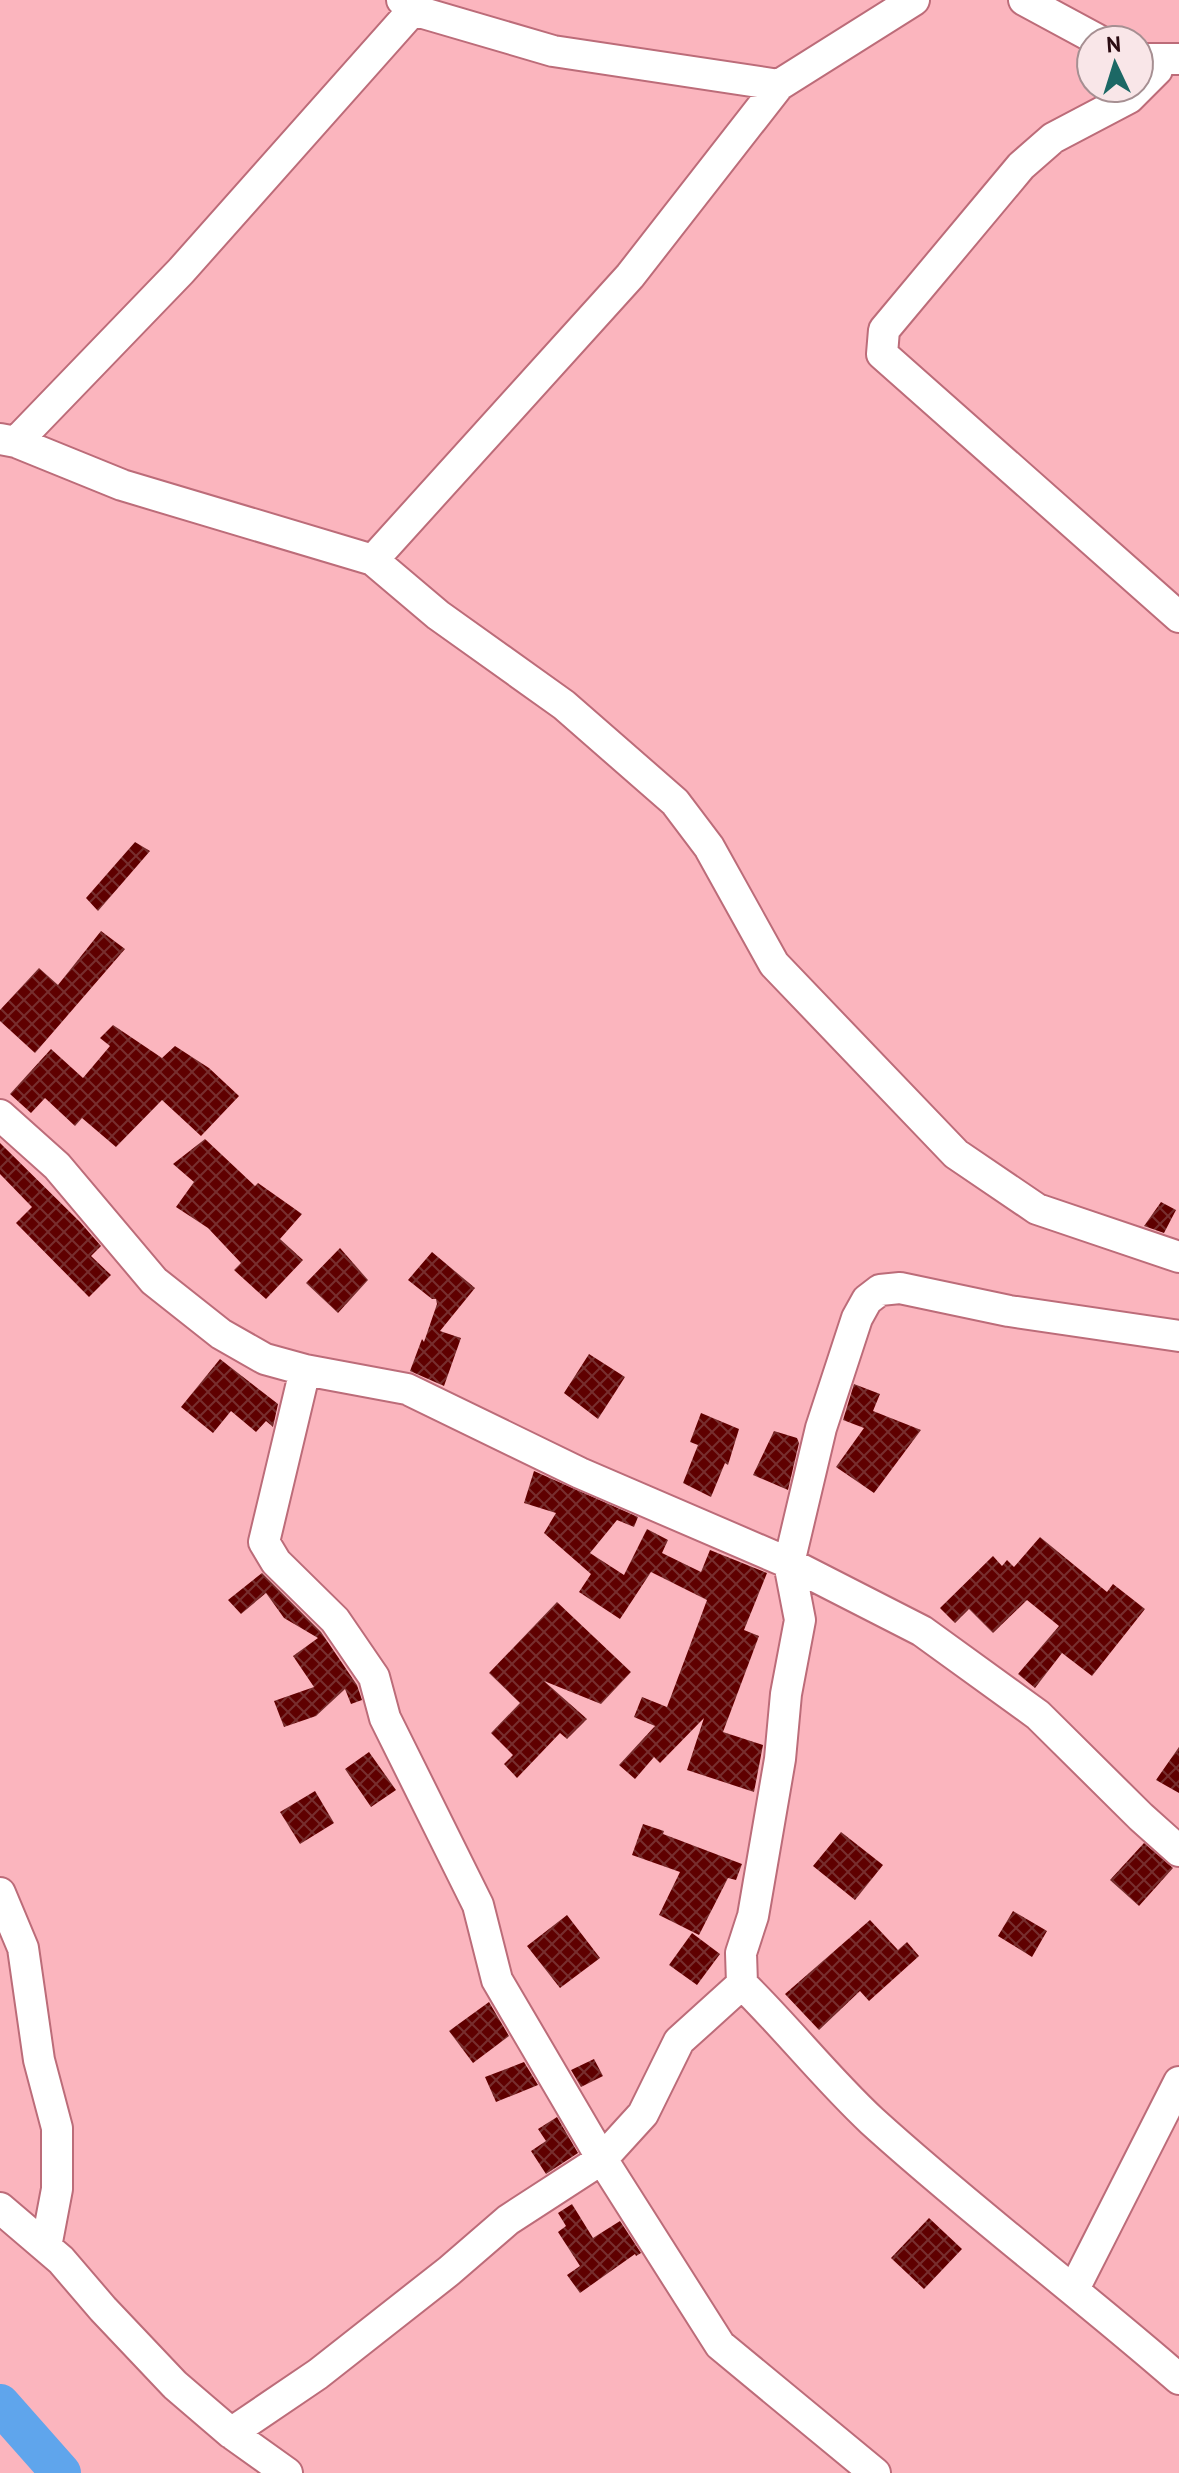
<svg xmlns="http://www.w3.org/2000/svg" width="1179" height="2473" viewBox="0 0 1179 2473" font-family="'PT Sans',sans-serif">
<style>
.lines{fill:none;stroke-linecap:round;stroke-linejoin:round}
.river{stroke:#5fa5ec;stroke-width:40}
.building{fill:url(#building-cross-hatch)}
.minor-casing{stroke:#bc6c79;stroke-width:34}
.minor{stroke:#fff;stroke-width:30}
</style>
<defs>
<pattern id="building-cross-hatch" width="8" height="8" patternUnits="userSpaceOnUse" patternTransform="scale(2)"><rect width="8" height="8" fill="#5f0000"/><path d="M0 0l8 8M0 8l8-8" fill="none" stroke="#772e2e"/></pattern>
</defs>
<rect width="100%" height="100%" fill="#fbb5be"/>
<g class="lines">
<path class="river" d="M0 2404 61 2473"/>
</g>
<path class="building" d="M135 842 150 851 98 911 86 898Z
M101 931 125 949 35 1053 0 1021V1010L39 968 58 985Z
M113 1025 162 1058 175 1046 209 1068 239 1096 201 1136 162 1100 116 1147 82 1118 75 1126 45 1098 31 1113 10 1094 51 1049 83 1078 110 1046 100 1038Z
M205 1139 255 1186 258 1183 302 1214 280 1239 303 1260 266 1299 234 1270 241 1263 208 1228 176 1207 194 1182 173 1164Z
M0 1143 80 1222 101 1246 91 1256 111 1275 89 1297 16 1223 32 1207 0 1174Z
M1161 1202 1176 1210 1164 1233 1144 1226Z
M340 1248 368 1280 338 1313 306 1283Z
M432 1252 475 1288 440 1331 461 1338 444 1386 410 1371 422 1339 424 1342 437 1304 436 1299H432L408 1280Z
M589 1354 625 1377 598 1419 564 1393Z
M220 1359 278 1404 273 1427 266 1421 256 1432 231 1411 213 1433 181 1407Z
M854 1384 880 1394 873 1411 921 1430 874 1493 836 1467 864 1428 843 1420Z
M701 1413 739 1429 728 1465 725 1463 711 1497 683 1483 698 1445 690 1442Z
M774 1431 797 1438 799 1443 788 1490 753 1475Z
M534 1471 638 1517 634 1527 617 1520 590 1553 624 1575 647 1529 668 1540 662 1553 701 1572 710 1550 767 1573 744 1630 759 1636 723 1732 763 1745 754 1792 687 1770 704 1718 660 1763 654 1757 635 1779 619 1765 655 1726 634 1717 642 1697 667 1707 707 1600 651 1572 620 1619 579 1592 591 1574 544 1533 556 1513 524 1503Z
M1040 1537 1107 1592 1113 1584 1145 1609 1092 1676 1062 1653 1035 1688 1018 1674 1059 1626 1027 1600 993 1633 969 1609 955 1623 940 1608 993 1556 1002 1566 1007 1560 1014 1567Z
M262 1573 321 1632 357 1685 362 1700 351 1704 345 1689 316 1716 284 1727 274 1701 314 1687 293 1656 318 1638 284 1618 266 1593 241 1614 228 1600Z
M557 1602 631 1672 601 1704 544 1681 587 1719 567 1739 560 1733 517 1778 504 1764 513 1755 491 1733 520 1703 489 1673Z
M1179 1747V1793L1156 1780Z
M369 1752 396 1790 371 1807 345 1769Z
M315 1791 334 1823 300 1844 280 1812Z
M643 1824 664 1831 663 1834 742 1864 736 1880 728 1878 699 1935 659 1915 680 1872 632 1855Z
M841 1832 883 1865 855 1900 813 1866Z
M1144 1843 1173 1868 1139 1906 1110 1880Z
M1013 1911 1047 1931 1032 1957 998 1936Z
M567 1915 600 1958 560 1988 527 1946Z
M870 1920 898 1950 907 1942 919 1956 869 2001 860 1991 819 2030 785 1994Z
M692 1933 720 1954 697 1985 669 1965Z
M489 2002 509 2036 473 2063 449 2031Z
M594 2059 603 2076 581 2087 571 2070Z
M524 2062 538 2085 496 2102 485 2077Z
M557 2117 578 2153 546 2174 531 2151 546 2141 538 2129Z
M572 2204 593 2238 620 2221 641 2253 636 2256 635 2254 580 2293 567 2275 580 2266 558 2232 566 2226 558 2213Z
M929 2218 962 2249 924 2289 891 2258Z"/>
<g class="lines">
<g class="minor-casing">
<path id="minor" d="M402 0 413 10 553 51 779 85
M1024 0 1098 40
M1139 59H1179
M1139 61 1157 70 1139 88
M1139 88 1129 98 1053 138 1021 166 884 330 882 354 1179 617
M0 439 16 442 122 485 373 560 438 615 564 705 675 802 709 847 774 964 956 1154 1037 1209 1179 1257
M16 442 181 271 413 10
M373 560 630 276 779 85 914 0
M0 1115 57 1166 154 1281 221 1334 265 1359 305 1370 407 1389 580 1473 789 1563 922 1631 1038 1715 1141 1817 1179 1851
M1179 1336 1009 1311 900 1288 880 1290 867 1300 857 1318 821 1428 789 1563 800 1620 786 1694 780 1759 753 1916 741 1953 742 1984C787 2028 826 2078 872 2121 971 2211 1078 2291 1179 2379
M305 1370 264 1542 276 1562 335 1620 374 1677 385 1718 478 1905 497 1980 602 2159 720 2345 875 2473
M0 1893 23 1948 39 2060 57 2128V2189L46 2247
M0 2208 61 2260 103 2309 175 2385 231 2433 287 2473
M1074 2289 1179 2082
M231 2433 318 2374 449 2271 508 2220 602 2159 643 2114 679 2041 742 1984"/>
</g>
<use href="#minor" class="minor"/>
</g>
<g transform="translate(1115 64) rotate(356)"><circle r="38" fill="#f9e6e8" stroke="#a68f92" stroke-width="2"/>
<path d="M0-6L14 30L0 20L-14 30Z" fill="#1c6865"/>
<text y="-12" font-size="22" font-weight="bold" text-anchor="middle" fill="#2a0c12">N</text>
</g>
</svg>
